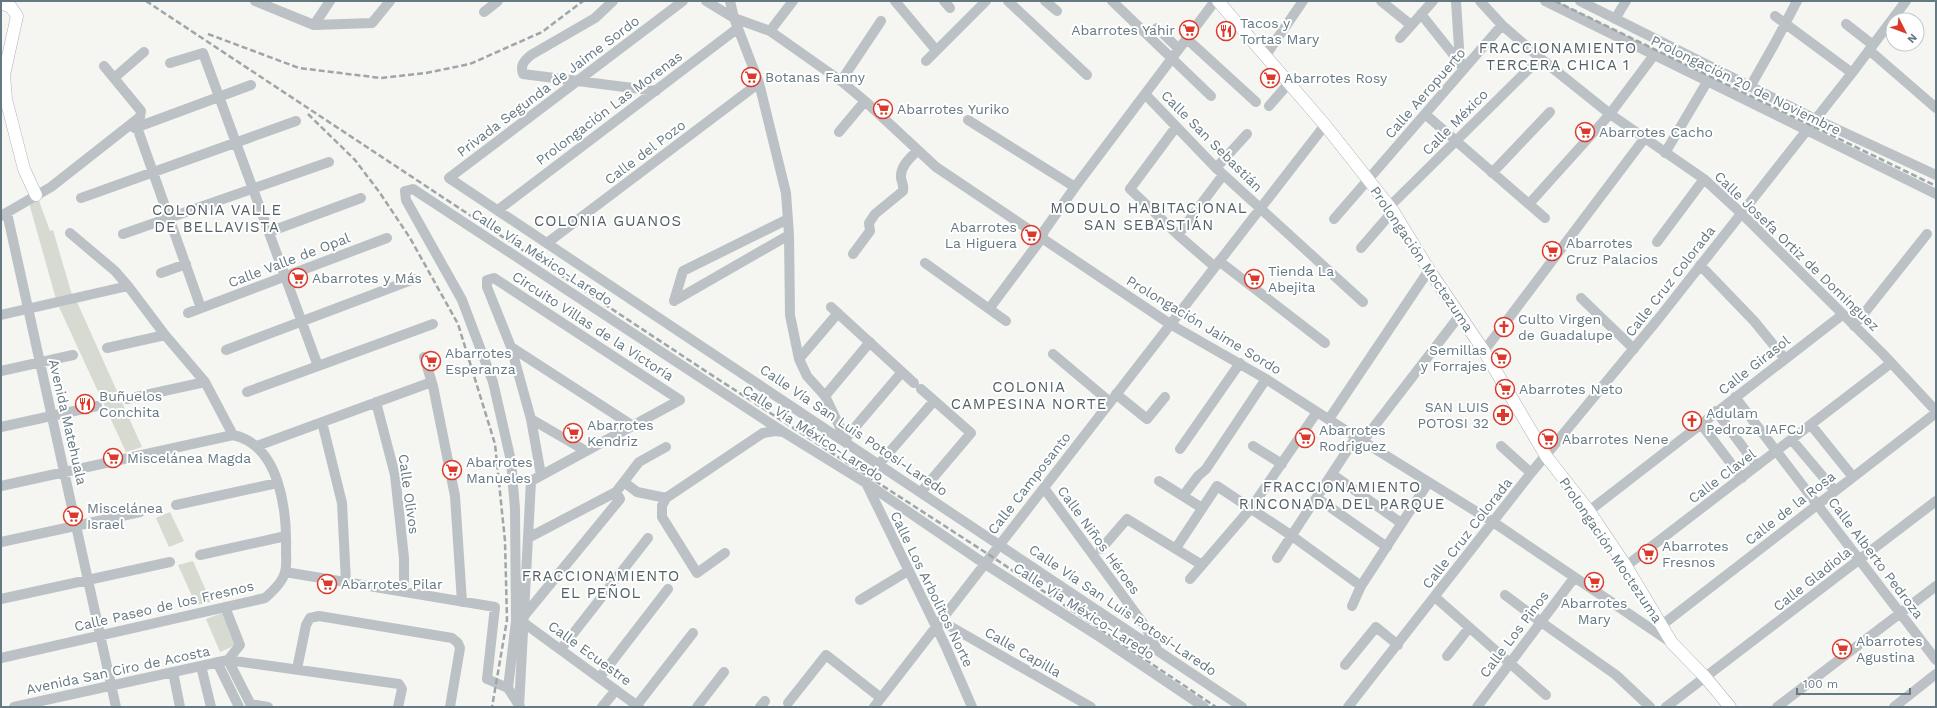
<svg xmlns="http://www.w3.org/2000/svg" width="1937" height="708" viewBox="0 0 1937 708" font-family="'Work Sans',sans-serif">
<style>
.green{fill:#d6dad1}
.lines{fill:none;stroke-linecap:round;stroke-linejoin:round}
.major-casing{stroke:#afb5b8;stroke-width:13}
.minor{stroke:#bbc1c4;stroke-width:10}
.major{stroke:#fff;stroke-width:12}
.rail{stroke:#9da6a9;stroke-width:2.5;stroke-dasharray:6 3;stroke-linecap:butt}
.labels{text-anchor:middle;stroke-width:4;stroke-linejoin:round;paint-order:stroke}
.poi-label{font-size:14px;fill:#657982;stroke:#fff;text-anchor:start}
.street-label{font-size:14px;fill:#657982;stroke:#fff}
.neighbourhood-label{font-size:15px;letter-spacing:1px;fill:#536167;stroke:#fff}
</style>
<rect width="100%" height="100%" fill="#f5f5f2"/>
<path class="green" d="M38 198 50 231 53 230 72 295 56 299 29 203Z
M77 302 142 447 126 452 59 307Z
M170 512 184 541 169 547 156 518Z
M193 561 211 602 196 605 178 565Z
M222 613 236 645 220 652 206 619Z"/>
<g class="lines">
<g class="major-casing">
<path id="major" d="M1218 1 1325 125 1393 211 1429 270 1484 351 1546 456 1589 511 1626 566 1672 643 1706 678 1730 707
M1 3 11 7 17 16 4 75 6 99 24 169 36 195"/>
</g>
<path class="minor" d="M255 1 314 25 372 23 390 1
M613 1 595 18 531 55C524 61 520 65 523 74L656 91
M683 1 449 178 1242 707
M706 1 734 18 770 31 841 81 865 101 936 167 1170 324 1266 379 1356 437 1493 522 1672 643
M730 1 734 18 759 83 786 193 789 235 790 315 799 359 807 376 825 396 847 442
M895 1 936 50
M944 1 950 8
M1008 1 1087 75
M1045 1 1057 11
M1112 1 1211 96
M1381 1 1411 25
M1456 1 1460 63 1463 70
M1480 1 1502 25 1540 58 1610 114 1704 179 1741 213 1883 354 1936 411
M1545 1 1936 194
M1580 1 1815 119 1936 175
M484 12 498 1
M1421 14 1460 63
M1775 16 1852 73
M1615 19 1626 1
M1846 24 1873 45
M314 25 330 1
M1157 28 1179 49
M770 31 793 1
M1400 38 1433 1
M1187 39 1256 102
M1869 50 1936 108
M1266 55 1303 1
M926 61 986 1
M170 63 203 53 318 366
M114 78 144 52
M841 81 881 21
M1750 87 1775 43 1797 1
M1145 94 1216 168 1363 302
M1269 106 1289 83
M1425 114 1545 218
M968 120 1075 187
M136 122 143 125 251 85
M131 126 138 130 201 308
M1176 127 1130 189 1178 235 1215 267
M839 132 865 101
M1665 153 1707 82
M1216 168 1247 134
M1492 173 1550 112
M81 198 296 121
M1529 204 1610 114 1654 55
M1390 206 1540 58
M498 210 738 28
M7 213 116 707
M1 216 51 187 140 117 141 111 104 66
M1334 219 1502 25
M269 232 361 198
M70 233 115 271 128 286 165 335 205 382 233 435
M123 234 329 162
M1178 235 1223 175
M1657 242 1704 179
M547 243 759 83
M1361 248 1393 211
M853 254 870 231 869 223 875 214 903 191C904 185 902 183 901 178 900 166 910 158 918 150
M1219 261 1325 343
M925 263 1006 321
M1700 265 1754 321 1785 359
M161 273 186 264
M1581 298 1634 349
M674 301 683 271 788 219
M674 301 789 235
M831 307 914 383
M989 309 1042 238 1044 231 1075 187 1215 1
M188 313 387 238
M1 315 128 286
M1854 326 1927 234
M511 347 633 426
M107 348 165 335
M226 350 414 279
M1484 351 1644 139
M1053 354 1110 402
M424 357 433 386
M799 359 838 313
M1 371 73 355
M921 389 971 433 921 492
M247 392 433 324
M1116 394 1147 419 1165 397
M825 396 870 342
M1735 397 1936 660
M127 399 205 382
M376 402 395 475 404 558V592
M1716 411 1757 466
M531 419 586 451
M1329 419 1429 270
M322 422 342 503 346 582
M1701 424 1742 478
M1811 425 1853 477
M1 427 97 406
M845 439 902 372
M1792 440 1835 491
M1363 441 1460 315
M257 446 429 383 433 386 455 496 462 602
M1253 446 1282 464
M1501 446 1531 473
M1180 449 1240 363
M879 464 934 401
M1332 474 1401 523
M1159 481 1202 508
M624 482 637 492 666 498
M867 485 946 647 972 707
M1 486 233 435C280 445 287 511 286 550 286 557 287 566 285 572 283 581 272 592 265 598L1 658
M1044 488 1145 626 1156 647
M1183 496 1198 476 1206 469 1266 379
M1317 498 1387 547
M176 505 277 483
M1589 511 1842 315
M528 538 616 492 639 462 666 447
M1 542 140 512
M1176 548 1217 486 1292 536 1361 586
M1101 549 1127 519 1202 565
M725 553 697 573 662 517V506L666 498 763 433 775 431 783 432
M200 555 286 536
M1277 558 1356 437
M1626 566 1891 363
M285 572 495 607 487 679 508 688
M1190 579 1251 508 1317 412
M1505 595 1541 622 1616 675 1650 707
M1435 597 1546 695
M1 599 170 562
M860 600 908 571
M1352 606 1361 586 1428 483
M225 607 240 645 228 660
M524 616 620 499 616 492
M941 621 1091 707
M524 623 639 707
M1662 625 1936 413
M561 649 648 538
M1447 656 1469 628
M228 660 252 707
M217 662 239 707
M1345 665 1376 627 1398 645
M201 666 211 707
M297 669 306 625 310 618 319 616 452 638 458 643 460 648 450 707
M173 672 180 707
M600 677 668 589
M788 703 826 655 881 698
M250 704 268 707
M637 705 693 633
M14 707 228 660 399 684 402 689 398 707
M519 707 531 481 680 400 494 278 487 280V287L511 347 531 419 541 475
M520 707 508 688 516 621 515 509 511 461 493 382 462 300 406 200 405 191 413 189 785 433 866 483 985 564 1103 639 1204 707
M602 707 616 690
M697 707 724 672
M760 707 765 701
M874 707 1325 125
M1348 707 1531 473 1659 318 1852 73 1906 1
M1477 707 1574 578
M1666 707 1936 501
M1777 707 1936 586
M1894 707 1936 674"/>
<use href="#major" class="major"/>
<path class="rail" d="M146 1 707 372 991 556 1216 707
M1555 1 1936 186
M208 34 299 68 381 78 426 73 470 64 542 32 583 1
M308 114 355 160 380 193 410 238 458 324 495 444 505 541 507 620 492 707"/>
</g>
<defs>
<g id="supermarket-ring" transform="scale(1)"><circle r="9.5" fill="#fff" stroke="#dc392b" stroke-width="1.5"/><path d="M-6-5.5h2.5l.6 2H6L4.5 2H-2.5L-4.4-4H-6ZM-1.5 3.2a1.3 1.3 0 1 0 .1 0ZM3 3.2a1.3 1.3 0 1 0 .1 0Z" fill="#dc392b"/></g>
<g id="restaurant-ring" transform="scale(1)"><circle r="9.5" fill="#fff" stroke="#dc392b" stroke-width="1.5"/><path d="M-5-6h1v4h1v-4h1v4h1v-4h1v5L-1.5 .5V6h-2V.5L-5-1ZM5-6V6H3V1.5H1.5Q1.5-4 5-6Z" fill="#dc392b"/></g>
<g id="church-ring" transform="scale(1)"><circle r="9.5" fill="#fff" stroke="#dc392b" stroke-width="1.5"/><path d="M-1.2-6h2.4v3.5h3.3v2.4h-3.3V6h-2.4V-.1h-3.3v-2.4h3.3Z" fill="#dc392b"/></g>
<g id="pharmacy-ring" transform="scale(1)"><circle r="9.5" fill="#fff" stroke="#dc392b" stroke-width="1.5"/><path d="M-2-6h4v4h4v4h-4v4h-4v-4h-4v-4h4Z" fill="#dc392b"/></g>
</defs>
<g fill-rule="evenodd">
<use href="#supermarket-ring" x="1189" y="30"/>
<use href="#restaurant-ring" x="1226" y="31"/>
<use href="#supermarket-ring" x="751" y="77"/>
<use href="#supermarket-ring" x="1270" y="78"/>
<use href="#supermarket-ring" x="883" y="109"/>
<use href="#supermarket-ring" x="1585" y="132"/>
<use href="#supermarket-ring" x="1031" y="235"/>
<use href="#supermarket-ring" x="1552" y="251"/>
<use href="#supermarket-ring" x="298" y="278"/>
<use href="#supermarket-ring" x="1254" y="279"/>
<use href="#church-ring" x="1504" y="327"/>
<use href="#supermarket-ring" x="1501" y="358"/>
<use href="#supermarket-ring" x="431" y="361"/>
<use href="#supermarket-ring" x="1505" y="389"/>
<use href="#restaurant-ring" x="85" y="404"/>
<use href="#pharmacy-ring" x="1503" y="415"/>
<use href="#church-ring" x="1692" y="421"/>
<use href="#supermarket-ring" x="573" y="433"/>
<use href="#supermarket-ring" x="1305" y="438"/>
<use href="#supermarket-ring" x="1548" y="439"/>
<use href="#supermarket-ring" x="113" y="458"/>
<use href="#supermarket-ring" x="452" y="470"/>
<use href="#supermarket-ring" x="73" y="516"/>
<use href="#supermarket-ring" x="1648" y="554"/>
<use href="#supermarket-ring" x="1594" y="582"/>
<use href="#supermarket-ring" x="327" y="584"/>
<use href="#supermarket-ring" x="1842" y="649"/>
</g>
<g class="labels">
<g class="poi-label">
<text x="1240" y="28">Tacos y<tspan x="1240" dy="16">Tortas Mary</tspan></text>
<text x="1175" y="35" text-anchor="end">Abarrotes Yahir</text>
<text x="765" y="82">Botanas Fanny</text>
<text x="1284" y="83">Abarrotes Rosy</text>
<text x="897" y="114">Abarrotes Yuriko</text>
<text x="1599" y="137">Abarrotes Cacho</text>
<text x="1017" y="232" text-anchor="end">Abarrotes<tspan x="1017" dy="16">La Higuera</tspan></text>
<text x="1566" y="248">Abarrotes<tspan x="1566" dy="16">Cruz Palacios</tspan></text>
<text x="1268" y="276">Tienda La<tspan x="1268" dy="16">Abejita</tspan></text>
<text x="312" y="283">Abarrotes y Más</text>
<text x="1518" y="324">Culto Virgen<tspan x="1518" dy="16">de Guadalupe</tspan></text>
<text x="1487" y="355" text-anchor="end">Semillas<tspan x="1487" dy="16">y Forrajes</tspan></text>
<text x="445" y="358">Abarrotes<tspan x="445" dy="16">Esperanza</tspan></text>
<text x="1519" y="394">Abarrotes Neto</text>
<text x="99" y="401">Buñuelos<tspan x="99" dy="16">Conchita</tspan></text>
<text x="1489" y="412" text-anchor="end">SAN LUIS<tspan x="1489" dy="16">POTOSI 32</tspan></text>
<text x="1706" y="418">Adulam<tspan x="1706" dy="16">Pedroza IAFCJ</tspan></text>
<text x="587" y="430">Abarrotes<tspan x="587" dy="16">Kendriz</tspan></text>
<text x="1319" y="435">Abarrotes<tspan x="1319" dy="16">Rodriguez</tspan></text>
<text x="1562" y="444">Abarrotes Nene</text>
<text x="127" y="463">Miscelánea Magda</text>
<text x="466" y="467">Abarrotes<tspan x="466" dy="16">Manueles</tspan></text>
<text x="87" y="513">Miscelánea<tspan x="87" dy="16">Israel</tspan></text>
<text x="1662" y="551">Abarrotes<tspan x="1662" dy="16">Fresnos</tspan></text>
<text x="341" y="589">Abarrotes Pilar</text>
<text x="1594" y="608" text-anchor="middle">Abarrotes<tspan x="1594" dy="16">Mary</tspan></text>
<text x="1856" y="646">Abarrotes<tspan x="1856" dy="16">Agustina</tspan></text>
</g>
<g class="street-label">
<text transform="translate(1746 85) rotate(26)" y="5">Prolongación 20 de Noviembre</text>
<text transform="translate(548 86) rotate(-37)" y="5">Privada Segunda de Jaime Sordo</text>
<text transform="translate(1425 93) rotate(-49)" y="5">Calle Aeropuerto</text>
<text transform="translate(609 108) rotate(-37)" y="5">Prolongación Las Morenas</text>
<text transform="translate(1455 122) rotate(-45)" y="5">Calle México</text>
<text transform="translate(1212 141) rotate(45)" y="5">Calle San Sebastián</text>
<text transform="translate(645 152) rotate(-37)" y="5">Calle del Pozo</text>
<text transform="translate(1797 251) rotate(44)" y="5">Calle Josefa Ortiz de Domínguez</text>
<text transform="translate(542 257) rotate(33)" y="5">Calle Vía México-Laredo</text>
<text transform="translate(1422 259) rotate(56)" y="5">Prolongación Moctezuma</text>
<text transform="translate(289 260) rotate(-21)" y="5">Calle Valle de Opal</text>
<text transform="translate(1670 281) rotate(-52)" y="5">Calle Cruz Colorada</text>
<text transform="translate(1204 325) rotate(31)" y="5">Prolongación Jaime Sordo</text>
<text transform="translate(593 326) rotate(33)" y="5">Circuito Villas de la Victoría</text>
<text transform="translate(1754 365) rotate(-38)" y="5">Calle Girasol</text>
<text transform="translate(68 422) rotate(77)" y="5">Avenida Matehuala</text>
<text transform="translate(854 430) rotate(34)" y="5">Calle Vía San Luis Potosí-Laredo</text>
<text transform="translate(813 433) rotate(33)" y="5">Calle Vía México-Laredo</text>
<text transform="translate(1722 476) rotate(-37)" y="5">Calle Clavel</text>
<text transform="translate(1029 483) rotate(-52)" y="5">Calle Camposanto</text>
<text transform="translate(409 494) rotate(82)" y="5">Calle Olivos</text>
<text transform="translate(1790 508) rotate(-38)" y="5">Calle de la Rosa</text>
<text transform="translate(1467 533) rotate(-52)" y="5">Calle Cruz Colorada</text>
<text transform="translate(1099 540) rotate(54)" y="5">Calle Niños Héroes</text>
<text transform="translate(1611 550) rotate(56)" y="5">Prolongación Moctezuma</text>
<text transform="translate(1876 558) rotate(53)" y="5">Calle Alberto Pedroza</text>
<text transform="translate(1812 579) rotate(-38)" y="5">Calle Gladiola</text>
<text transform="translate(932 589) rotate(64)" y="5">Calle Los Arbolitos Norte</text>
<text transform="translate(164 606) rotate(-13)" y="5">Calle Paseo de los Fresnos</text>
<text transform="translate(1123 610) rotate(34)" y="5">Calle Vía San Luis Potosí-Laredo</text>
<text transform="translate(1084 611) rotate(33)" y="5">Calle Vía México-Laredo</text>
<text transform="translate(1514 634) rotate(-53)" y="5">Calle Los Pinos</text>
<text transform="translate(1023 652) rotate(30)" y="5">Calle Capilla</text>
<text transform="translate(590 653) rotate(36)" y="5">Calle Ecuestre</text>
<text transform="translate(118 670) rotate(-12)" y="5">Avenida San Ciro de Acosta</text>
</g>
<g class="neighbourhood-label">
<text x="1558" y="53">FRACCIONAMIENTO<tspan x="1558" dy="17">TERCERA CHICA 1</tspan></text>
<text x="1149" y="213">MODULO HABITACIONAL<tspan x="1149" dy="17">SAN SEBASTIÁN</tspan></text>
<text x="217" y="215">COLONIA VALLE<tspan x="217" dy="17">DE BELLAVISTA</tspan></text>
<text x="608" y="226">COLONIA GUANOS</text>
<text x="1029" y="392">COLONIA<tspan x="1029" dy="17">CAMPESINA NORTE</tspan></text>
<text x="1342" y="492">FRACCIONAMIENTO<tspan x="1342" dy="17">RINCONADA DEL PARQUE</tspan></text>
<text x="601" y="581">FRACCIONAMIENTO<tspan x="601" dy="17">EL PEÑOL</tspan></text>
</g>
</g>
<rect width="1937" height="708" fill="none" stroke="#657982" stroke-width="4"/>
<g transform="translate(1905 32) rotate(132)"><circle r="19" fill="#ffffff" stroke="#c1c9cd"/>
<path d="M0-3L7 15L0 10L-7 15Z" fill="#dc392b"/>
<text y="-6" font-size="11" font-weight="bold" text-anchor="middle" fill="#657982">N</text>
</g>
<path d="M1797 688v6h113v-6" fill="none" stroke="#657982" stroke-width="2"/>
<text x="1803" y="688" font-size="12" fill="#657982" stroke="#ffffff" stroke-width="3" paint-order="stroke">100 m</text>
</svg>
